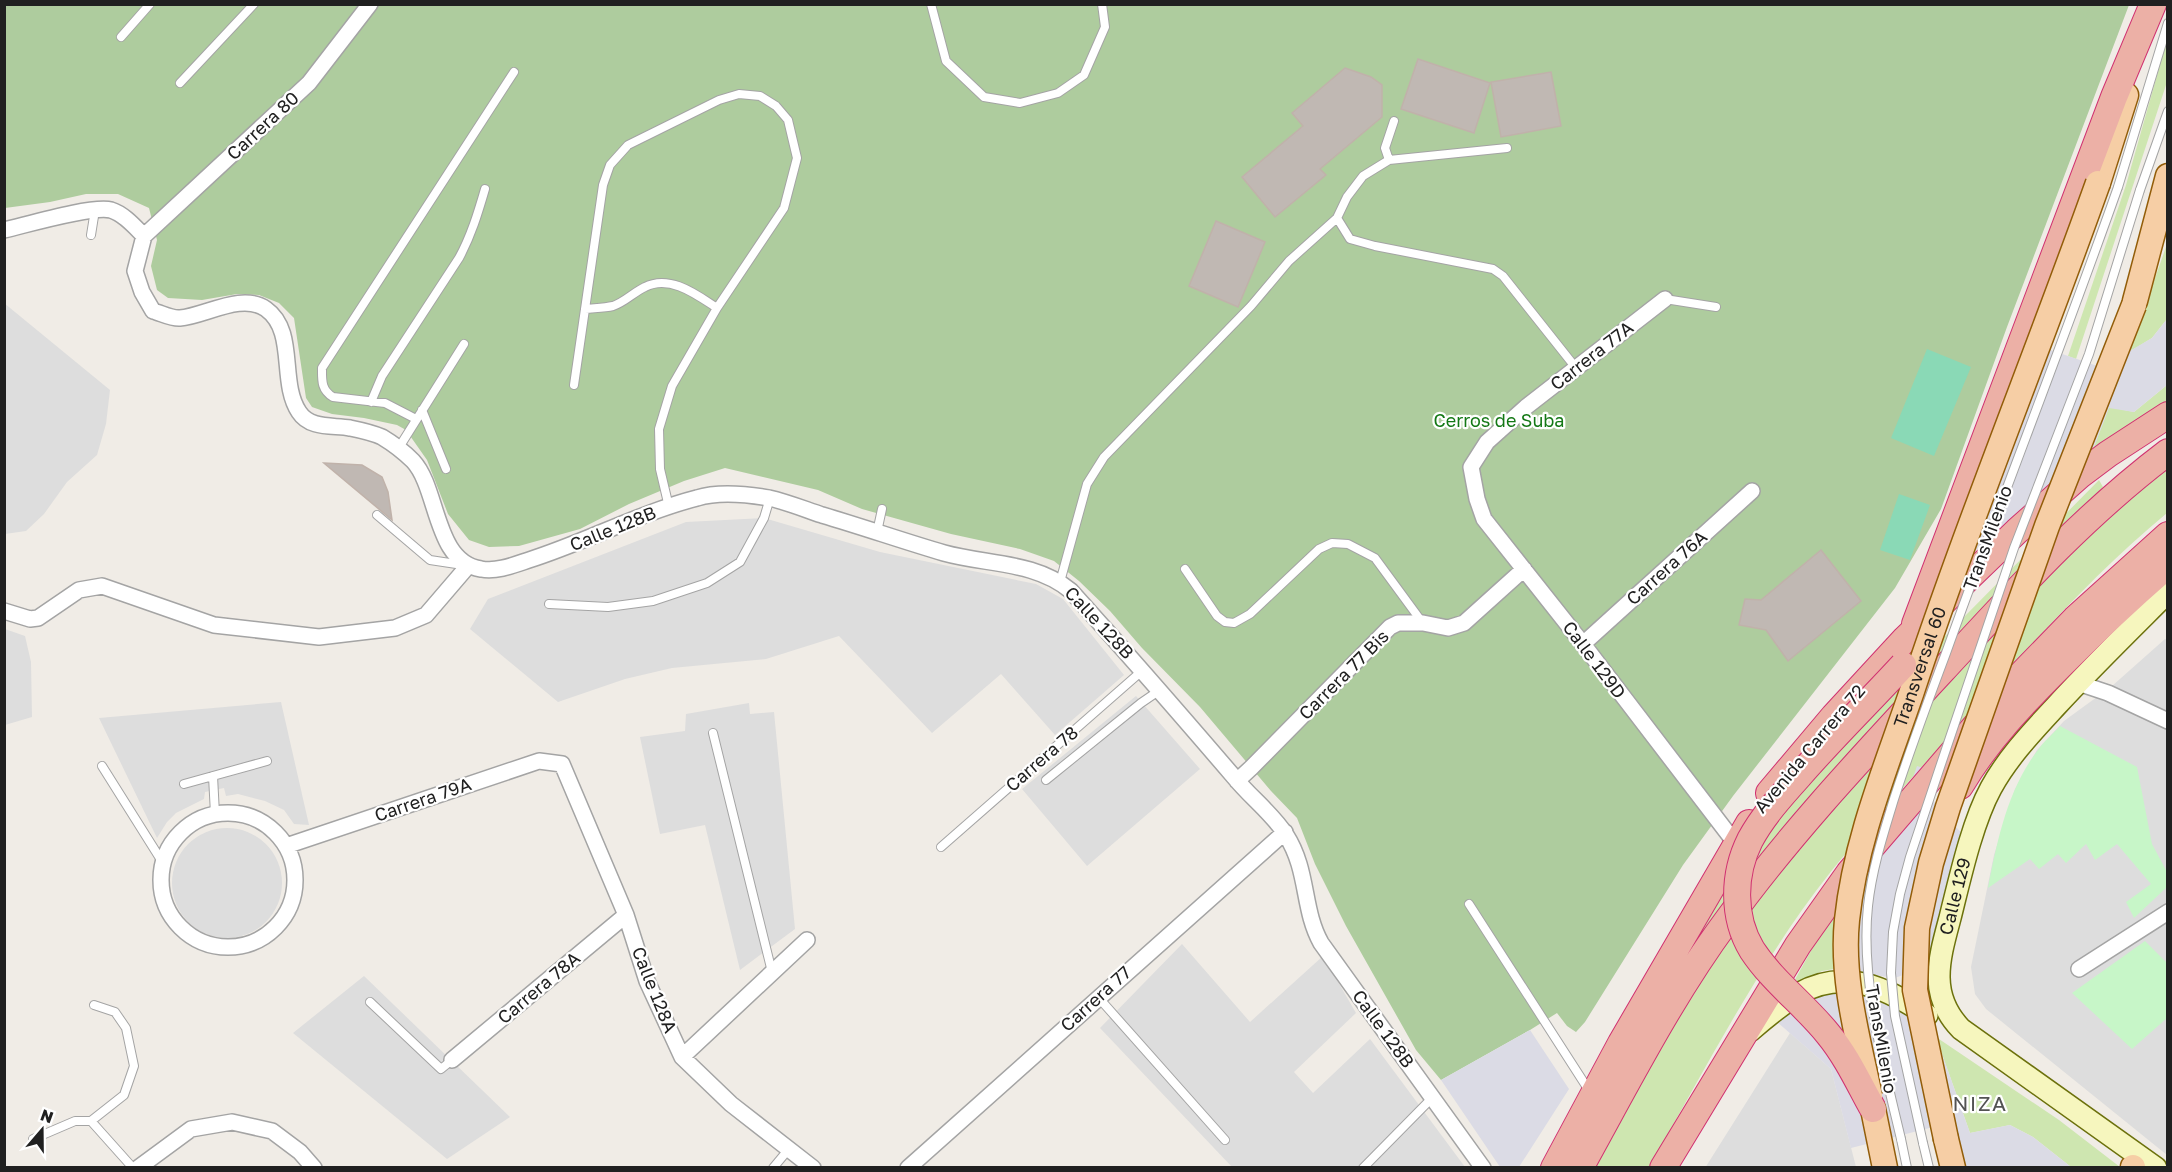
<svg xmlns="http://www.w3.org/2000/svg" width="2172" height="1172" viewBox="0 0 2172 1172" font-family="'Golos Text',sans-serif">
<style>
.residential{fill:#ddd}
.grass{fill:#cee6b0}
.forest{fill:#aecc9e}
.park{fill:#c7f6c8}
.pitch{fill:#8ad9b6}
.plaza{fill:#dbdbe5}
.building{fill:#c0b8b3;stroke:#c0b2aa;stroke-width:1.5}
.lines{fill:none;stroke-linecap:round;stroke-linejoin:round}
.service-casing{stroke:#a4a4a4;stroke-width:10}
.minor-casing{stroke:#a4a4a4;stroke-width:18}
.secondary-casing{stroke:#6c710c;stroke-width:24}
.primary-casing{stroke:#925d09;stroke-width:27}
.trunk-casing{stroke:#d03170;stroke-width:28}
.service{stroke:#fff;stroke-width:8}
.minor{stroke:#fff;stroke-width:15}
.secondary{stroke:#f6f6be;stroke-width:21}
.primary{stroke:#f6cea5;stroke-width:24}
.trunk{stroke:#ecb0a6;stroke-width:26}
.service-bridge-casing{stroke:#a4a4a4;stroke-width:10;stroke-linecap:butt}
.primary-bridge-casing{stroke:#925d09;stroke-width:27;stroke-linecap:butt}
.trunk-bridge-casing{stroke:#d03170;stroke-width:28;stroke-linecap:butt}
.service-bridge{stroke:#fff;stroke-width:8}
.primary-bridge{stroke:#f6cea5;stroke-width:24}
.trunk-bridge{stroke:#ecb0a6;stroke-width:26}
.labels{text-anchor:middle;stroke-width:4.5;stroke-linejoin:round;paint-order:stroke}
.street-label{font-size:18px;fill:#202020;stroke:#fff}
.park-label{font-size:18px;fill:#137815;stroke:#fff}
.quarter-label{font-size:21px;letter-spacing:1.5px;fill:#535353;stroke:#fff}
</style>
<rect width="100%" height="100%" fill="#f0ece6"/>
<path class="residential" d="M4 303 110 390 106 424 97 455 67 482 44 514 26 531 5 534Z
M764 518 880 552 1036 584 1063 599 1124 675 1055 735 1001 674 932 733 839 636 766 659 672 668 625 679 558 702 470 629 488 599 686 522Z
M5 629 25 636 31 662 32 717 5 725Z
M2165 639 2167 640V1155L1986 1009 1975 994 1971 967 1994 855 2015 789 2037 750 2064 721 2112 686Z
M1136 696 1200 769 1087 866 1022 789Z
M281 702 309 825 294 824 284 810 265 801 238 794 226 796 224 788 205 792 204 799 176 813 167 822 157 838 99 718Z
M749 703 750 714 774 712 795 929 740 970 705 825 660 834 640 737 685 731 686 714Z
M172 883a55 55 0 1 1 110 0a55 55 0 1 1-110 0Z
M1182 944 1250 1022 1323 956 1356 1013 1294 1072 1313 1093 1370 1039 1465 1167H1232L1100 1028Z
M364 976 510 1117 447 1159 293 1033Z
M1790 1033 1831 1069 1856 1167 1705 1168Z"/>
<path class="grass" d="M2167 40V82L2076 359 2068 356 2126 185Z
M2167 244V319L2152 338 2129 352Z
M2167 385V405L2092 452 2109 407 2134 412Z
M2167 468V513C2087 579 2018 659 1949 737 1899 793 1846 848 1802 910 1745 991 1698 1082 1649 1167L1590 1168 1673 1024 1730 937 1769 883 1859 776 2065 554 2147 483Z
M2099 480 2103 487 1874 730 1641 1041 1729 872 1896 686Z
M1837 913 1834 944V969L1822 971 1792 985 1818 938Z
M1936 1037 2059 1120 2120 1167H2071L2033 1137 2010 1125 1970 1133Z"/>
<path class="forest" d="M4 5H2129L2007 327 1941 509 1895 588 1733 796 1683 865 1585 1022 1576 1032 1567 1026 1557 1013 1530 1030 1441 1080 1416 1050 1346 926 1315 864 1297 818 1271 791 1200 707 1142 648 1110 611 1079 581 1054 561 1020 549 951 534 862 509 818 490 725 468 684 481 629 504 580 529 519 546 489 547 469 540 448 514 427 460 406 430 397 425 364 418 332 414 312 407 306 398 294 318 279 303 259 295 237 294 202 300 168 298 157 290 151 266 157 240 149 208 118 194H86L50 202 5 208Z"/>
<path class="park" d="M2060 726 2137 767 2152 844 2167 872 2168 886 2134 918 2126 902 2151 884 2117 844 2095 860 2086 844 2066 863 2058 854 2039 869 2030 859 1988 888C1997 841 2008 788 2038 750 2044 741 2053 734 2060 726Z
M2145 941 2167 963V1018L2132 1049 2072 993Z"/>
<path class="pitch" d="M1927 349 1971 367 1934 456 1891 438Z
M1899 494 1930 505 1910 560 1880 550Z"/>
<path class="plaza" d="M2167 319V385L2134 412 2109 408 2092 452 2011 533 2000 530 1940 580 2027 342 2121 374 2128 352 2152 338Z
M1917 766 1929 770 1927 794 1964 836 1933 948 1921 968 1895 978 1834 969 1837 913 1895 831Z
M1859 992 1874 996 1911 1015 1936 1037 1970 1133 2010 1125 2033 1137 2071 1167H1962L1949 1123 1851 1148 1831 1069 1777 1022 1811 999 1832 993Z
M1530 1030 1569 1089 1519 1167H1500L1441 1080Z"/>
<path class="building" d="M1418 59 1490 83 1474 133 1401 109Z
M1345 68 1371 77 1382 85V117L1320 169 1326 175 1275 217 1242 177 1303 126 1292 113Z
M1551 72 1561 126 1501 137 1491 82Z
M1216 221 1265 242 1238 307 1189 286Z
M324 463 362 465 382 477 388 492 392 520Z
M1821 550 1861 601 1788 661 1766 630 1739 625 1745 599 1761 600Z"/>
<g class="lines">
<g class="service-casing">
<path id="service" d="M931 4 946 61 984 97 1020 103 1058 93 1084 75 1105 27 1102 4
M121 37 150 4
M180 83 254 4
M1507 148 1389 160 1363 176 1347 197 1337 218 1350 239 1375 246 1493 269 1503 276 1576 368
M1389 160 1385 148 1394 121
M2118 187 2168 23
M2140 190 2168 111
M91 235 95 210
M1665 299 1716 307
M585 309C594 308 604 308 613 306 625 302 634 292 645 287 670 274 697 295 717 308
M574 385 603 185 610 165 628 145 719 100 739 94 760 96 776 106 788 120 797 158 784 208 717 308 672 386 659 429 660 469 669 507
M371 402 382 376 459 258C471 236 478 213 485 189
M422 410 446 469
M416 419 385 403 333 397C321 390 322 380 322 368L514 72
M398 449 464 344
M377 515 430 560 463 565
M877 532 882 509
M1185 569 1217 616 1225 622 1234 623 1250 614 1319 549 1332 543 1348 544 1375 558 1422 622
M1060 582 1087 484 1104 457 1251 306 1289 261 1337 218
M549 604 608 607 653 601 707 583 740 562 764 518 770 498
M713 733 772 972
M102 766 163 863
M213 776 215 814
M1046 780 1141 703 1160 690
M184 784 267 761
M941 847 1143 670
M1469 904 1590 1092
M1098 997 1225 1140
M370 1002 441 1069 452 1060
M91 1121 133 1168
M33 1139 75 1121H91L124 1095 134 1066 126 1028 115 1012 94 1005
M1901 1139 1907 1168
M1923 1143 1929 1168
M773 1168 788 1150
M1363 1168 1433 1097"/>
</g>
<g class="minor-casing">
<path id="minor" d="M4 230C26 225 93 205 111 210 124 214 135 227 144 236
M144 236 135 271 142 292 153 311C161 313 172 319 180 318 205 316 242 292 266 309 297 331 279 382 299 412 310 429 332 425 350 428 360 430 373 433 382 437 392 443 405 453 413 461 439 489 434 562 481 569 497 572 514 565 529 560 586 542 639 513 697 498 719 491 746 494 769 498 787 502 804 509 822 515 863 527 903 541 944 553 987 565 1035 561 1071 591 1126 652 1180 714 1234 777 1250 797 1273 814 1286 835 1309 871 1302 909 1321 943L1483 1168
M144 236 309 83 370 4
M1665 299 1526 407 1487 442 1471 467 1477 499 1484 519 1583 644 1736 844
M4 611 30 619 38 618 79 590 102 586 214 625 319 637 395 628 426 615 468 566
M1583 644 1752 491
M2078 683 2108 693 2168 721
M1237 781 1251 768 1390 627 1398 623H1423L1448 628 1464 623 1524 569
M161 880a67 67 0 1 1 134 0a67 67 0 1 1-134 0Z
M286 846 539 761 562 764 626 915 647 981 682 1057 731 1104 813 1168
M2079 969 2168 912
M682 1057 807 940
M452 1060 626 915
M138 1168 191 1129 232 1122 272 1131 300 1152 314 1168
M908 1168 1285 832"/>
</g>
<g class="secondary-casing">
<g id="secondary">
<path d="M1750 1031C1765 1018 1781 1005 1798 994 1845 967 1887 988 1927 1015"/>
<path id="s1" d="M2156 1168 1961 1029C1928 995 1939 959 1950 918 1960 878 1972 823 1991 788 2008 757 2032 732 2056 706 2092 667 2130 630 2168 592"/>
</g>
</g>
<g class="primary-casing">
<path id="primary" d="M2098 183 2126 95
M2135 301 2168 176
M1873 1109 1885 1168
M1946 1139 1953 1168
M2133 1167V1168"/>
</g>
<g class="trunk-casing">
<path id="trunk" d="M1915 624 2114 97 2153 4
M1960 786C1988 739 2024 702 2063 663 2097 629 2131 597 2168 565
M1769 793 1834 716 1905 639 2017 531 2080 475 2108 454 2168 415
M1554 1168 1621 1043 1749 823
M1580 1168C1626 1085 1670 998 1726 922 1791 832 1867 752 1943 670 2015 592 2082 517 2168 452
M1663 1168 1798 945 1849 873 2009 687 2075 619 2168 535"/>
</g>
<use href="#service" class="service"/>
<use href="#minor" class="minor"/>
<use href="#secondary" class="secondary"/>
<use href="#primary" class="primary"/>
<use href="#trunk" class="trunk"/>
<g class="service-bridge-casing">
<path id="service-bridge" d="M1901 1139C1884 1067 1860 980 1868 906 1872 869 1883 835 1894 799 1910 750 1928 701 1946 653 2002 497 2063 343 2118 187
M1923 1143 1895 1016 1891 973 1893 932 1900 894 1910 857 1940 767 2014 548 2089 354 2140 190"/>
</g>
<g class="primary-bridge-casing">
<g id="primary-bridge">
<path id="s2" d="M1870 1096C1858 1039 1841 978 1847 920 1855 842 1886 767 1911 694 1968 522 2037 354 2098 183"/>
<path d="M1946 1139 1915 990 1917 928 1931 863 1948 807 2047 526 2134 305"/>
</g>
</g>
<g class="trunk-bridge-casing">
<path id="trunk-bridge" d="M1873 1109C1859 1084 1847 1057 1828 1034 1805 1005 1773 982 1752 950 1732 917 1733 874 1750 840 1763 816 1782 795 1800 775 1833 737 1869 702 1903 665"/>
</g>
<use href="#service-bridge" class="service-bridge"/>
<use href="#primary-bridge" class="primary-bridge"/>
<use href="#trunk-bridge" class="trunk-bridge"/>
</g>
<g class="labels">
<g class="street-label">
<text transform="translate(263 126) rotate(-43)" y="6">Carrera 80</text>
<text transform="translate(1592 356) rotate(-38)" y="6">Carrera 77A</text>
<text transform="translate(613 529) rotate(-22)" y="6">Calle 128B</text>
<text transform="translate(1988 538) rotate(-70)" y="6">TransMilenio</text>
<text transform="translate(1667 568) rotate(-42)" y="6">Carrera 76A</text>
<text transform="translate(1099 623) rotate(47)" y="6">Calle 128B</text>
<text transform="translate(1594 660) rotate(53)" y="6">Calle 129D</text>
<text dy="6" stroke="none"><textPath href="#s2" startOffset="442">Transversal 60</textPath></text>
<text transform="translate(1344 675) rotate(-45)" y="6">Carrera 77 Bis</text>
<text transform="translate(1810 749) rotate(-50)" y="6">Avenida Carrera 72</text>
<text transform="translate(1042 759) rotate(-41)" y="6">Carrera 78</text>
<text transform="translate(423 800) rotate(-19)" y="6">Carrera 79A</text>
<text dy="6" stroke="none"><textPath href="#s1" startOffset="380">Calle 129</textPath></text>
<text transform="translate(539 988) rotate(-40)" y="6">Carrera 78A</text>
<text transform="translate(654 990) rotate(68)" y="6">Calle 128A</text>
<text transform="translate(1096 999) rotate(-42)" y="6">Carrera 77</text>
<text transform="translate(1383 1029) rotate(54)" y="6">Calle 128B</text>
<text transform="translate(1881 1039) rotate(80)" y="6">TransMilenio</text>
</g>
<g class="park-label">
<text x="1499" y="427">Cerros de Suba</text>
</g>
<g class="quarter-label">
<text x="1980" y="1111">NIZA</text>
</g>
</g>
<rect width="2172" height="1172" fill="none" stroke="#202020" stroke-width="12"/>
<g transform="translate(42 1130) rotate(20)" stroke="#ffffff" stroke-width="4.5" paint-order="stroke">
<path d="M0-4.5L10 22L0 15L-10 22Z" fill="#202020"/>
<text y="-9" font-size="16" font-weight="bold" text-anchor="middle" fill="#202020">N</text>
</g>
</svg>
